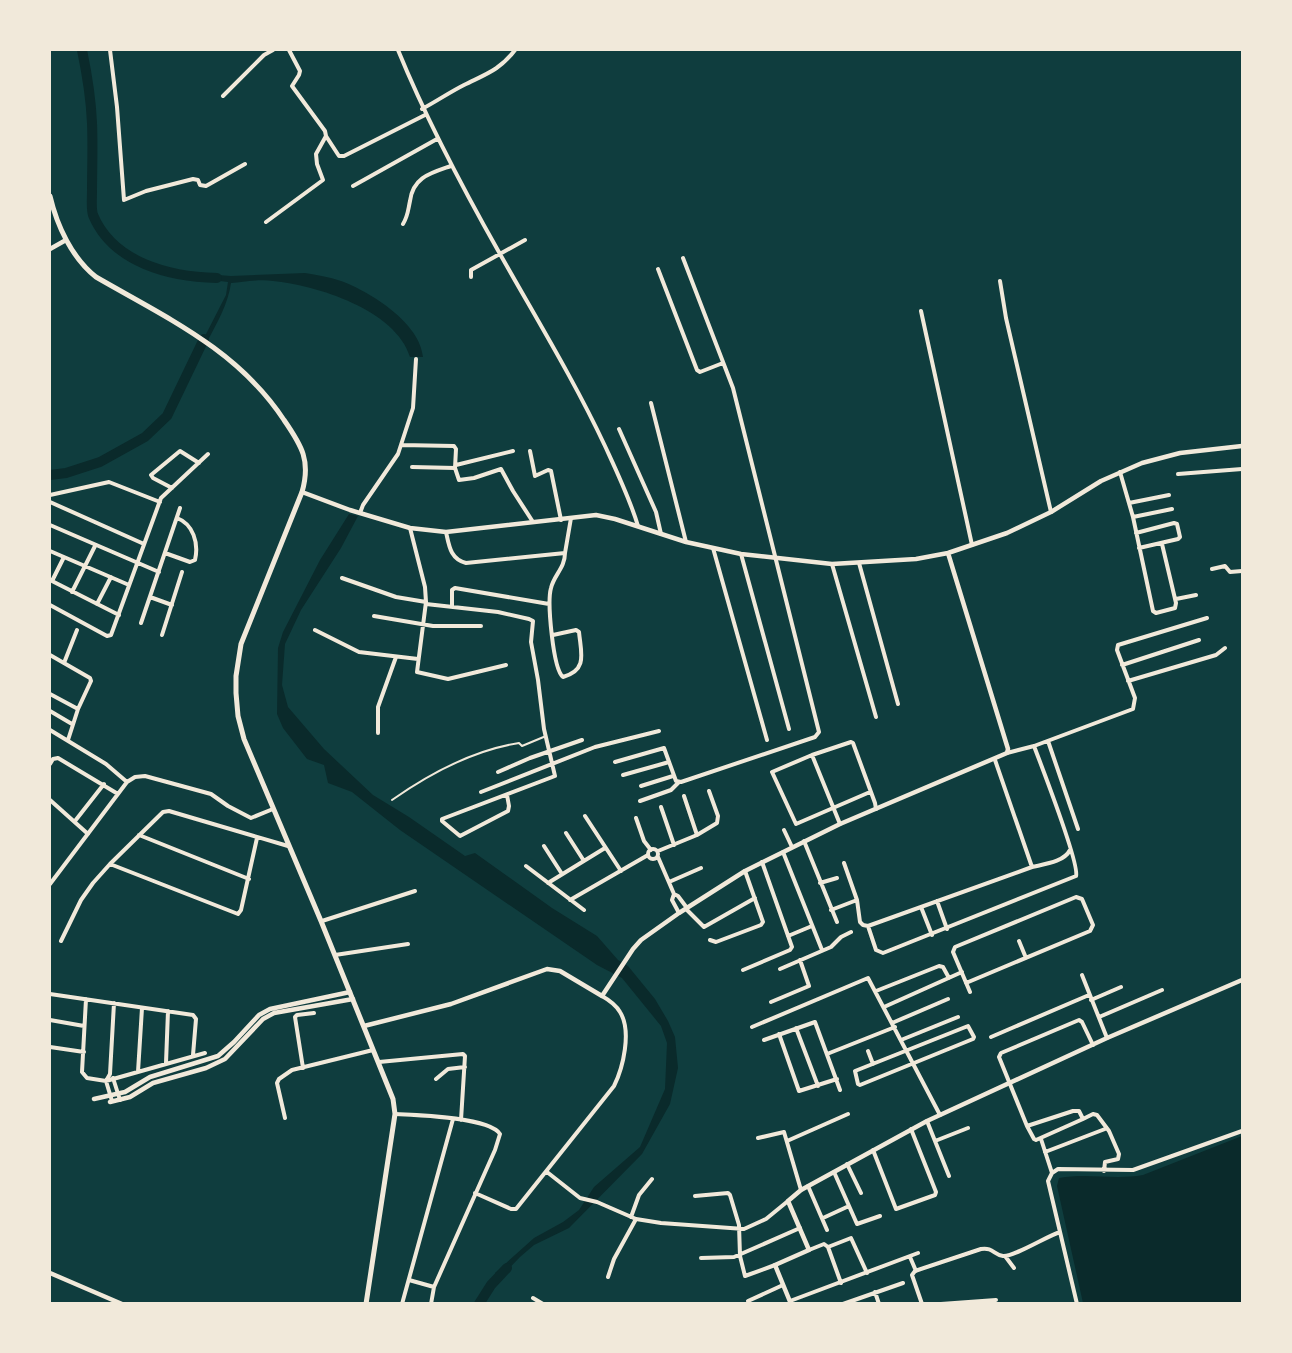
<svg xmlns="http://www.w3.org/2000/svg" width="1292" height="1353" viewBox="0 0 1292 1353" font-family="'Fira Sans',sans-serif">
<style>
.water{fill:#0a2a2b}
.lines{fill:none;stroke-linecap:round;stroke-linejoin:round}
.river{stroke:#0a2a2b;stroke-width:10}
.pedestrian{stroke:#f1e9da;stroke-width:2}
.minor{stroke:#f1e9da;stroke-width:4}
.tertiary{stroke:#f1e9da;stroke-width:4.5}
.secondary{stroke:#f1e9da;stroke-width:5}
</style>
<rect width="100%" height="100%" fill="#0f3d3e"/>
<path class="water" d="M305 273C317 275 329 277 341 281 371 292 420 323 423 357H410C396 310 316 285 273 281 259 279 244 282 231 283 228 304 218 321 208 340L204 338 226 295 228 282 204 279 205 274 231 276Z
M349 514 358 516 341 548 301 610 285 644 282 685 288 707 324 749 373 795 409 817 465 856 475 853 552 908 597 936 618 960 628 966 655 999 668 1021 675 1037 678 1068 670 1104 642 1154 569 1228 534 1245 520 1257 500 1278 495 1273 534 1238 563 1222 579 1210 594 1187 640 1147 665 1089 667 1043 661 1026 622 978 597 965 400 830 352 792 328 783 324 765 307 759 283 728 277 714 278 648 283 632 320 560Z
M1242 1136V1303H1083L1057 1186 1059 1178C1087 1173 1115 1180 1143 1175Z"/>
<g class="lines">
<path class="river" d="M82 50C87 74 91 98 92 123 93 146 92 169 92 192 92 199 91 209 93 215 113 263 170 277 217 278
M50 475 66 473 100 462 145 437 167 416 204 339
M479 1304 491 1285 507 1268"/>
<path class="pedestrian" d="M392 800C429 774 474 750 519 743L522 746 546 736"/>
<path class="minor" d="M110 50 117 107 124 200 146 191 193 179 198 180 200 185 206 186 245 164
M398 50C427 121 462 187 500 254 536 318 574 380 605 446 617 472 630 499 638 526
M223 96 264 55 273 50
M422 109C437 101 450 92 464 85 486 74 500 70 515 50
M326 136 337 153 339 156H344L425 115
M353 186 437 139
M266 222 323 180 317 164 316 154 326 136 325 131 292 86 299 75 300 71 289 50
M403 224C408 216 408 210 410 201 413 177 431 173 451 166
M658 269 697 370 700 372 723 363
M471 277V270L525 240
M1000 281 1006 318 1051 512
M921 311 972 545
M651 403 686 542
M619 429 656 512 661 534
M401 445 454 446 456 449 455 468 459 480 474 478 501 469 513 491 533 522
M530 451 535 476 548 470 551 471 561 520
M456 465 513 451
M412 467 455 468
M1120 472 1133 517 1153 611 1156 613 1175 608 1176 603 1162 544
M1178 474 1242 469
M172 488 153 478 151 475 180 451 199 463
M50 495 109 482 160 502
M50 502 144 544
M1129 503 1169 495
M360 513 363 505 398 454 413 408 416 359
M1133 517 1172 509
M50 525 159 572
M410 528 425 587 426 602 417 672 448 679 506 665
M446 532C449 545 450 559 466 563L565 553 571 518
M1136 533 1174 523 1177 524 1180 537 1178 539 1139 548
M713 548 767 740
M50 551 129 585
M165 553 190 562 195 560C199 543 193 524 177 518
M741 554 789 729
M859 563 898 704
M832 564 876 717
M1212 569 1225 566 1230 572 1242 571
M342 578 396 597 426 602
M50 580 119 615
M52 581 64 557
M72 592 95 546
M150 597 172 605
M1176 599 1196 595
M97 604 111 577
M426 604 498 612 529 619 533 621 531 642 538 680 544 729 555 776 442 819V821L460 836 508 811 509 806 507 795
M50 605 107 636 111 635 161 498 208 454
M452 607V590L455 588 549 604
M374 616 433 626H481
M141 623 180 508
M315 630 359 652 418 659
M162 635 182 572
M553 635 576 630 579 632C581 653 588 670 563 677 553 669 547 602 551 588 554 575 565 568 565 553
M50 655 90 678 91 681 78 709 68 740
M64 663 77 630
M1122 665 1199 640
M1128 681 1216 655 1225 648
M50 694 78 709
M50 711 72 724
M50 730 106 764 127 782
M378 733V707L396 657
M1048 741 1078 829
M1007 753 1034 746 1133 709 1135 698 1117 650 1118 645 1207 618
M812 755 840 824
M995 760 1032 867
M615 762 664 748 676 781 681 782 815 737 819 732 733 388 683 258
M50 764 53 759 58 758 118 794
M498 772 530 758 582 740
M623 775 669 762
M641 786 673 776
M481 792 595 747 659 731
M870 792 796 824 772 772 812 755 851 742 853 743 875 803 876 809
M684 796 697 835
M50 800 88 834
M640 801 671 790 679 782
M661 807 674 845
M585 816 621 871
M636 818 644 841 651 850
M75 821 104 784
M784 830 792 847
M566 833 584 861
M139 835 249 879
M804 841 837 922
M544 846 562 874
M648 854a5 5 0 1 1 10 0a5 5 0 1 1-10 0Z
M658 851 697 835 717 823 718 816 709 791
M783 852 822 950
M658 857 674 894 672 900 679 913
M844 863 857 900 860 922 863 925 868 926 1032 867C1045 864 1064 862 1070 850
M110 864 238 914 241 910 257 838
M526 866 584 910
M669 882 701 868
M548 883 605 848
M820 883 837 878
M50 884 127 782 135 777 145 776 211 794 228 806 251 818 273 809
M674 894 678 896 687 908
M570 900 648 855
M937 901 947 929
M921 907 932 935
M686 909 704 927 755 898
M831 910 857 900
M322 921 415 891
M868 926 876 950 883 953 1076 876C1080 864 1041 765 1034 746
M788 936 812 926
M710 940 716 942 761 925 763 922 745 871
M61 941 81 900 93 883 110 864 163 812 169 811 288 846
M1019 941 1026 958
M335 955 408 944
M780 969 831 947 841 937 851 932
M743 970 790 950 792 947 762 862
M1082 975 1107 1038
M966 983 1090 931 1093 925 1082 899 1076 897 955 947 953 952 970 992
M876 991 939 966 943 967 949 978
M50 994 193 1015 196 1019 193 1055
M86 999 82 1072 87 1078 106 1081 205 1053
M1091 1000 1121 987
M771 1002 809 986 800 960
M884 1007 962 972
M1099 1017 1162 990
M50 1020 84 1026
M892 1023 948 999
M968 1026 974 1037 973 1039 860 1085 858 1084 855 1071Z
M752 1027 868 978 940 1115
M796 1028 818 1086
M779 1034 799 1091 837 1079
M991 1037 1089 995
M764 1040 815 1022 840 1090
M901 1040 958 1017
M1093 1045 1082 1022 1079 1020 1001 1053 999 1057 1027 1126 1073 1111H1079L1083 1119 1093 1114 1097 1115 1109 1131 1119 1154 1118 1159 1105 1162 1104 1171
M50 1047 84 1052
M868 1051 873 1064
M827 1054 895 1027
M379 1062 463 1054 465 1056 461 1120
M166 1063 168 1011
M303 1068 295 1017 297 1015 314 1013
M138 1072 142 1008
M113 1078 120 1100
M436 1079 448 1069 465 1067
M112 1101 106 1081 110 1074 114 1003
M395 1114C416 1115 489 1117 500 1134L495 1150 434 1287 431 1304
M285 1118 277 1083 279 1079 292 1070 373 1050
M927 1121 949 1176
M1027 1126 1034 1139 1036 1140 1083 1119
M758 1138 784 1132 801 1190
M1041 1139 1052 1173 1048 1181 1077 1304
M787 1141 848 1114
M935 1141 968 1128
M873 1150 896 1209 935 1195 936 1192 911 1129
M1045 1152 1105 1129
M847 1164 861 1193
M547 1172 580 1198 597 1202 636 1219 661 1223 744 1229 766 1219 788 1201
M834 1172 857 1224 880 1216
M1052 1173 1058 1169 1133 1170 1242 1131
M808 1186 827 1230
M475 1193 511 1209H516L614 1086C623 1068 632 1031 620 1012 616 1005 609 1000 602 996
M695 1196 728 1193 730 1195 739 1225 740 1256 745 1276 775 1265
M631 1217 639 1195 652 1179
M823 1218 849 1206
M828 1247 841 1283
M809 1250 824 1244 828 1247 851 1238 867 1273
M1005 1256 1014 1268
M910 1257 916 1271
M701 1258 734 1257 800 1228
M608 1277 614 1259 636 1219
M409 1280 434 1287
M875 1292 879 1304
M533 1298 543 1304
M748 1301 783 1285
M790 1301 918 1253
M402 1304 453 1119
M843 1304 903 1283
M922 1304 912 1275 915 1271 981 1249C993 1247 994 1255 1003 1256 1014 1257 1047 1236 1060 1232
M941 1304 996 1300"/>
<path class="tertiary" d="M50 249 66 240
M302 492 350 510 410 528 446 532 596 515 615 519 686 542 741 554 832 564 916 559 948 553 1007 533 1051 512 1101 481 1142 463 1180 453 1242 446
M364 1026 451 1004 547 969 560 971 602 996 633 949 641 940 679 913 745 871 840 824 1007 753 1008 749 948 553
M94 1099 125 1092 150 1077 218 1056 234 1042 259 1015 270 1009 350 992
M110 1102 130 1097 153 1083 206 1068 225 1059 263 1019 274 1013 353 999
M50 1273 122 1304
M791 1304 775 1265 809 1250 788 1201 801 1190 927 1121 1107 1038 1242 980"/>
<path class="secondary" d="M50 196C57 226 72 258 96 277 167 318 238 350 284 420 302 446 311 461 302 492L241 644 236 676V693L238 716 244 739 321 921 393 1099 395 1114 366 1304"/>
</g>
<rect width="1292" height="1353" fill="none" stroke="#f1e9da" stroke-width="102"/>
</svg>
